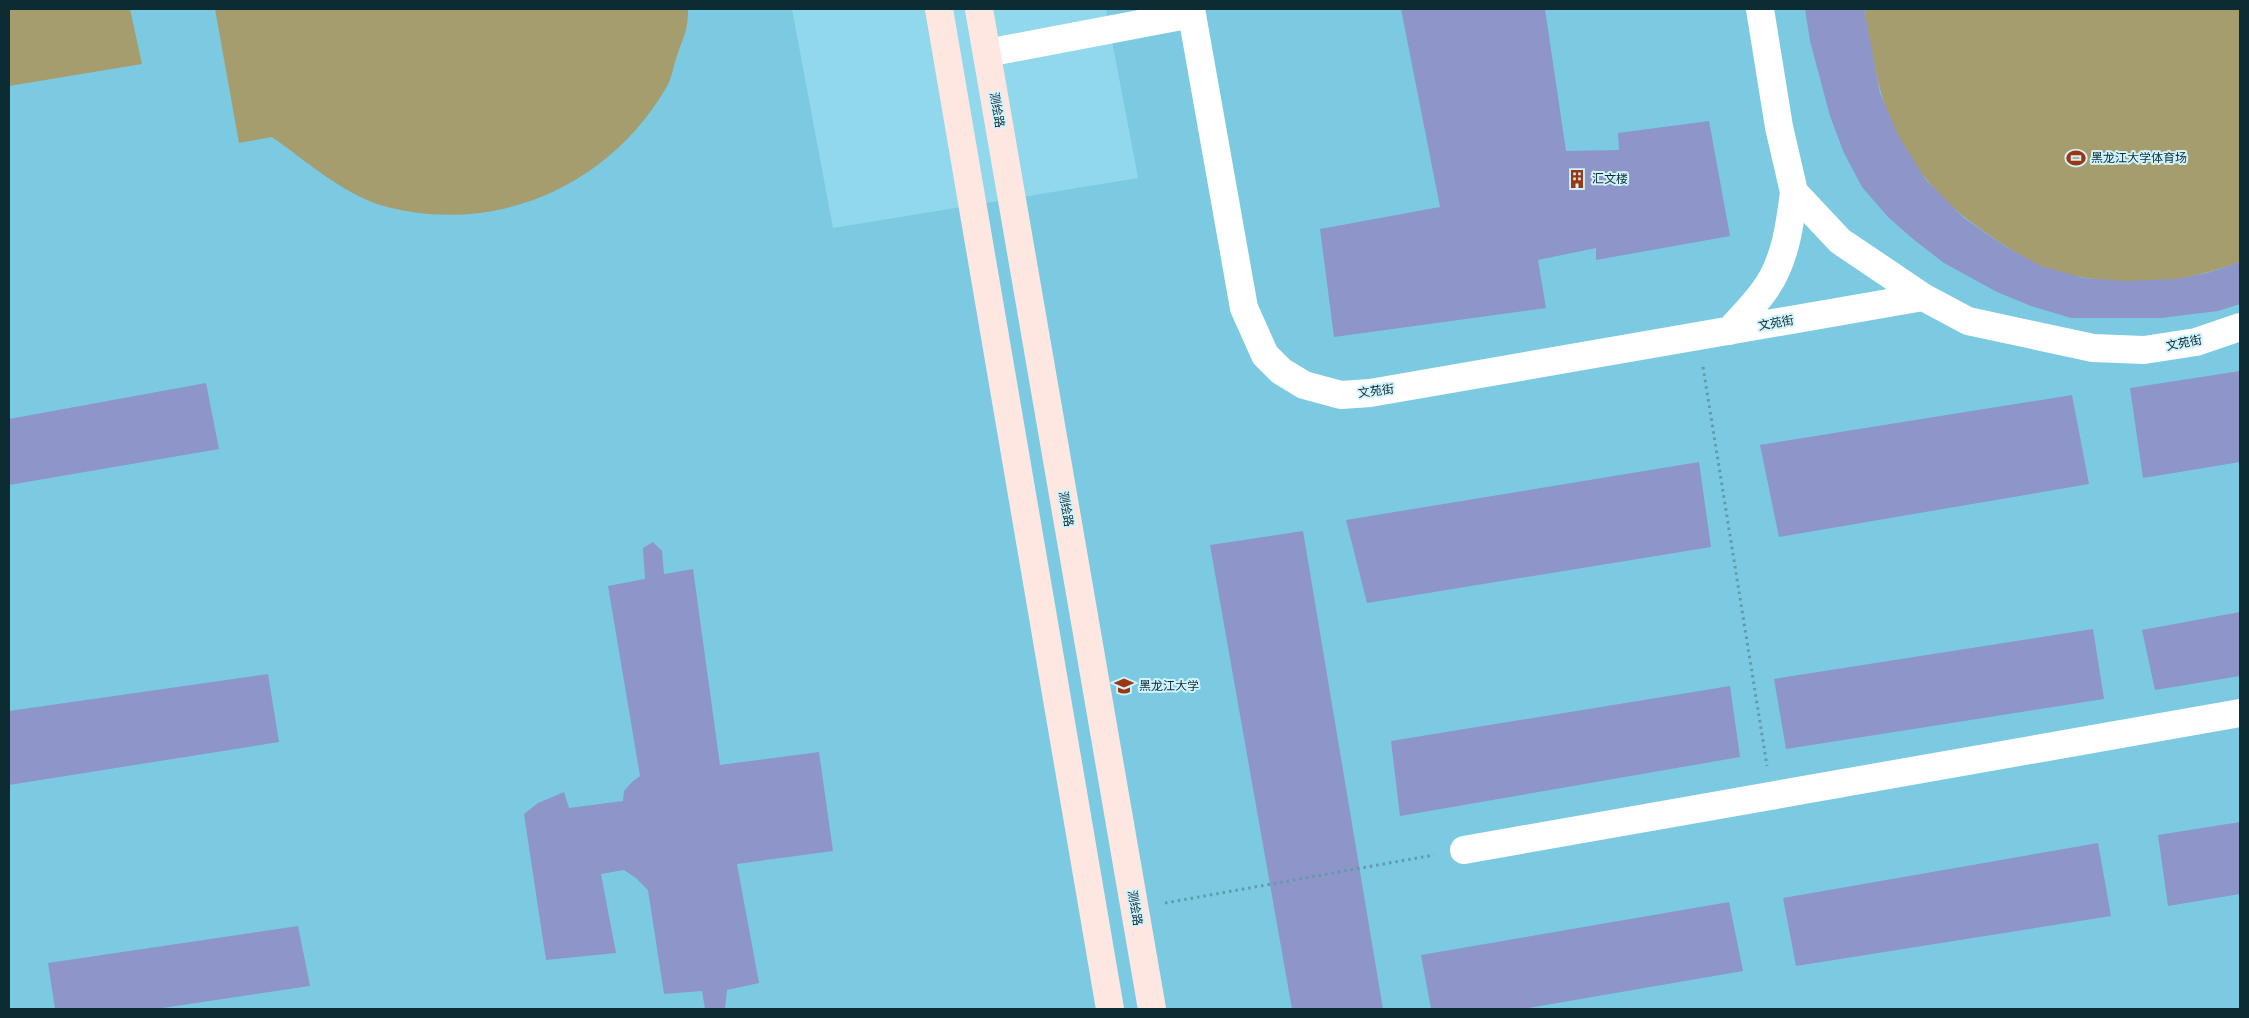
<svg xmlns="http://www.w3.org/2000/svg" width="2249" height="1018" viewBox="0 0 2249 1018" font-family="'Source Sans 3','Noto Sans SC',sans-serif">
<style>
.built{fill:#7bcae2}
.green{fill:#a69d6e}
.building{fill:#8e95c9}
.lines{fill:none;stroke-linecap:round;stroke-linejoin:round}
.path{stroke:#629aaa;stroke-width:3;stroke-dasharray:2.5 4;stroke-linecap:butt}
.street{stroke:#fff;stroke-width:28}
.secondary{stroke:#fee7e0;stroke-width:28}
.labels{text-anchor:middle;stroke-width:4;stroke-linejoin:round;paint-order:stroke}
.street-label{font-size:12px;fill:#0d2b33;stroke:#d1f3fd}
.poi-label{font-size:12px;fill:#0d2b33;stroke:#d1f3fd;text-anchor:start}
</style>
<rect width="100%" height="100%" fill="#91d8ed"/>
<path class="built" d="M9 9H792L833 228 1138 178 1106 9H2240V1009H9Z"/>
<path class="green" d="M9 9H130L142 64 9 86Z
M215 9H688C688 31 684 35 677 56 673 66 672 79 666 88 610 184 501 234 391 208 347 198 309 163 272 137L239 143Z
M1864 9H2240V262C2220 269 2199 275 2178 279 2140 284 2074 282 2039 265 2017 255 1997 241 1978 227 1940 201 1908 162 1890 120 1876 84 1871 46 1864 9Z"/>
<path class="building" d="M1401 9H1545L1566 151 1619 150 1618 133 1709 121 1730 236 1596 260V248L1538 260 1546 308 1334 337 1320 229 1440 207Z
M1805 9H1864L1880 93 1898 135 1926 180 1964 218 2006 247 2041 266 2083 278 2124 281 2177 279 2207 273 2240 262V304L2218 311 2161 318H2071L2031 306 1997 292 1944 263 1913 239 1888 217 1862 187 1844 153 1830 116 1810 41Z
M2240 371V462L2143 478 2130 388Z
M206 383 219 449 9 485V419Z
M2072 395 2089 484 1779 537 1760 445Z
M1699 462 1711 547 1367 603 1346 520Z
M1303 531 1383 1009H1292L1210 545Z
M653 542 662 551 664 574 693 569 720 765 819 752 833 851 737 864 759 983 727 990 725 1009H705L702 991 664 994 648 890 636 878 624 870 601 874 616 953 546 960 524 814 538 803 564 792 569 808 623 801 624 791 632 782 640 776 608 586 645 579 643 548Z
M2240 612V676L2155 690 2142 630Z
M2093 629 2104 699 1786 749 1774 679Z
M268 674 279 742 9 785V711Z
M1730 686 1740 757 1400 816 1391 741Z
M2240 822V894L2168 906 2158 835Z
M2098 843 2111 916 1796 966 1783 898Z
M1729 902 1743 971 1523 1009H1431L1421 955Z
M298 926 310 986 156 1009H55L48 963Z"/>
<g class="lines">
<path class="path" d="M1703 367 1767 766
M1165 903 1434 855"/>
<path class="street" d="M1191 9 1244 308 1265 355 1281 371 1304 385 1341 395 1370 393 1923 297 1968 321 2093 348 2144 350 2196 342 2240 327
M1760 9 1779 127 1794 192 1840 241 1923 297
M987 53 1192 14
M1729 331C1741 318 1754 305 1764 291 1785 263 1790 225 1794 192
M1464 850 2240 713"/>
<path class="secondary" d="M939 9 1110 1009
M979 9 1152 1009"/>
</g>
<defs>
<g id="stadium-bare" transform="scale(1.5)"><path d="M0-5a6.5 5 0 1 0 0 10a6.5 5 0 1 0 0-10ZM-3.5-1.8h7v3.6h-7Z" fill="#9d3711" stroke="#d1f3fd" stroke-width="2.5" paint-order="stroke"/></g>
<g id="building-bare" transform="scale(1.5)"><path d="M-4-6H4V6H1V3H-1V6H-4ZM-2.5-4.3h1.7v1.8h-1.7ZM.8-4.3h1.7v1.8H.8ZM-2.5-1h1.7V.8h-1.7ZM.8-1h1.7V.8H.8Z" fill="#9d3711" stroke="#d1f3fd" stroke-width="2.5" paint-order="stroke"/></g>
<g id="university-bare" transform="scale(1.5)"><path d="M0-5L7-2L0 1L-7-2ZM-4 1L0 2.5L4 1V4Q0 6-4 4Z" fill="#9d3711" stroke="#d1f3fd" stroke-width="2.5" paint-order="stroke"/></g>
</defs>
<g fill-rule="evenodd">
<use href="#stadium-bare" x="2076" y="158"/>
<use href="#building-bare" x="1577" y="179"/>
<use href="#university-bare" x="1124" y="686"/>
</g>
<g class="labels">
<g class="street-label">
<text transform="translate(997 110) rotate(80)" y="4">测绘路</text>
<text transform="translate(1776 323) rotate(-10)" y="4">文苑街</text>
<text transform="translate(2184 343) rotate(-11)" y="4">文苑街</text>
<text transform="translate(1376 391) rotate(-7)" y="4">文苑街</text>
<text transform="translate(1066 509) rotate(80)" y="4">测绘路</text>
<text transform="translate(1135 908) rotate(80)" y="4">测绘路</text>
</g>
<g class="poi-label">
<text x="2091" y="162">黑龙江大学体育场</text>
<text x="1592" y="183">汇文楼</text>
<text x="1139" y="690">黑龙江大学</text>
</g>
</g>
<rect width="2249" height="1018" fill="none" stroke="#0d2b33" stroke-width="20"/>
</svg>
